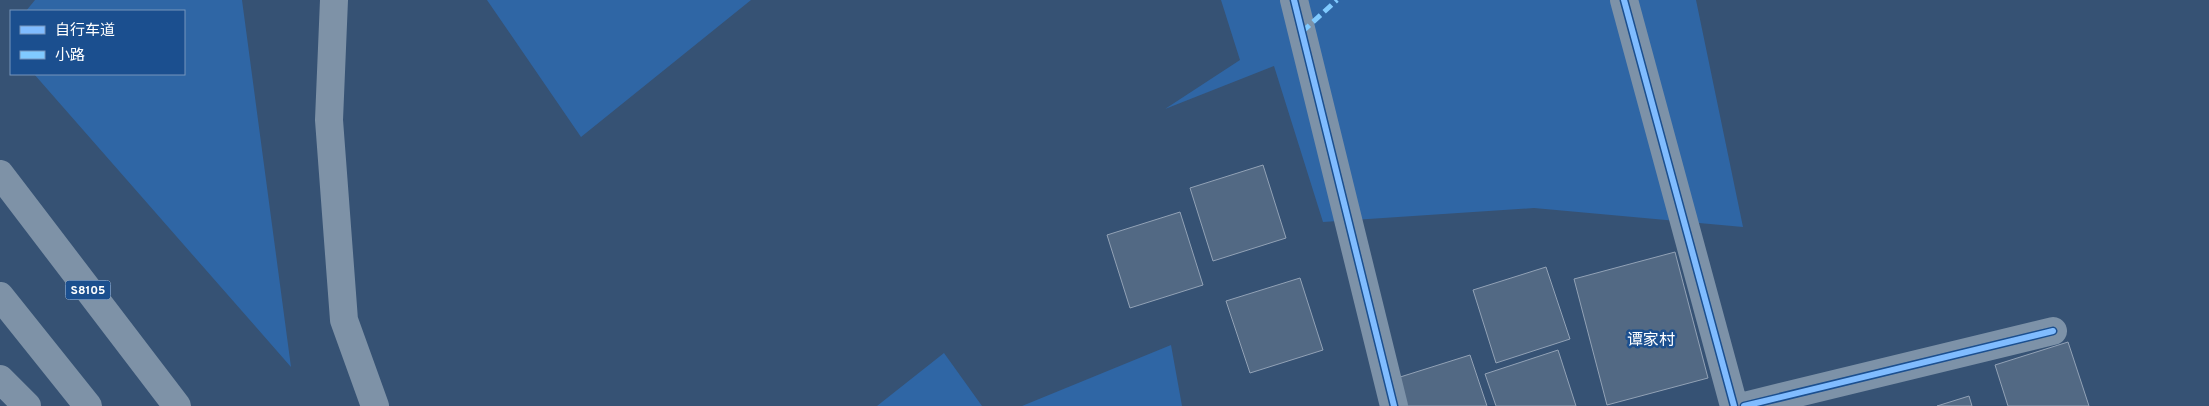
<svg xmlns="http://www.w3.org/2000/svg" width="2209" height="406" viewBox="0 0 2209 406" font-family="Overpass,'Noto Sans SC',sans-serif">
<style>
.green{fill:#2f66a5}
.building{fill:#526984;stroke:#92a2b6}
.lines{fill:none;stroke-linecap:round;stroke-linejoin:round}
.street{stroke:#7d92a8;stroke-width:28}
.highway{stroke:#7e92a7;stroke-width:28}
.quiet{stroke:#80caff;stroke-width:5;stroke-dasharray:10 5;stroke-linecap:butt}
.cycleway-casing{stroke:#1b4f8f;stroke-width:9}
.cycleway{stroke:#80bcff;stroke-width:6}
.labels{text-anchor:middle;stroke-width:5;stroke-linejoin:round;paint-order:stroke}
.shield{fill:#1b4f8f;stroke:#bbcadd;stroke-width:1}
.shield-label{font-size:12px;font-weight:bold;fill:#fff}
.quarter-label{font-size:16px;fill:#fff;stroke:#1b4f8f}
</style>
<rect width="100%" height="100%" fill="#365274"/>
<path class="green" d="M35 0H242L291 367 34 74H184V11H26Z
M487 0H751L581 137Z
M1221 0H1696L1743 227 1534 208 1323 222 1274 66 1165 109 1240 60Z
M1171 345 1182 406H1022Z
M944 353 982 406H877Z"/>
<path class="building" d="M1263 165 1286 238 1213 261 1190 188Z
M1180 212 1203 285 1130 308 1107 235Z
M1675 252 1708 378 1607 405 1574 279Z
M1546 267 1570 339 1496 363 1473 290Z
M1300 278 1323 350 1250 373 1226 301Z
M2068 342 2089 406H2008L1995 365Z
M1558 350 1576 406H1496L1485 374Z
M1470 355 1487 406H1406L1397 378Z
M1969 396 1972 406H1937Z"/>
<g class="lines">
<path class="street" d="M1294 0 1394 406
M1624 0 1734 406
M1744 406 2053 331"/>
<path class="highway" d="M334 0 329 120 344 320 375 406
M0 174 177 406
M0 296 88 406
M0 379 27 406"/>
<path class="quiet" d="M1302 32 1337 0"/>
<g class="cycleway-casing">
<path id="cycleway" d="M1294 0 1394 406
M1624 0 1734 406
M1744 406 2053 331"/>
</g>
<use href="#cycleway" class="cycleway"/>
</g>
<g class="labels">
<rect class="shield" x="65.5" y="280.5" width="45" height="19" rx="4"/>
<g class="shield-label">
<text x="88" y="294">S8105</text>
</g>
<g class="quarter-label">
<text x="1651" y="345">谭家村</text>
</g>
</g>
<rect x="10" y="10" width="175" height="65" fill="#1b4f8f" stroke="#7695bc"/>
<rect x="20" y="26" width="25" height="8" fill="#80bcff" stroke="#7695bc"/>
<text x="55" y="35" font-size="15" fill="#ffffff">自行车道</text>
<rect x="20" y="51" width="25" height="8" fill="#80caff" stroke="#7695bc"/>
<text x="55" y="60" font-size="15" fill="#ffffff">小路</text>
</svg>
